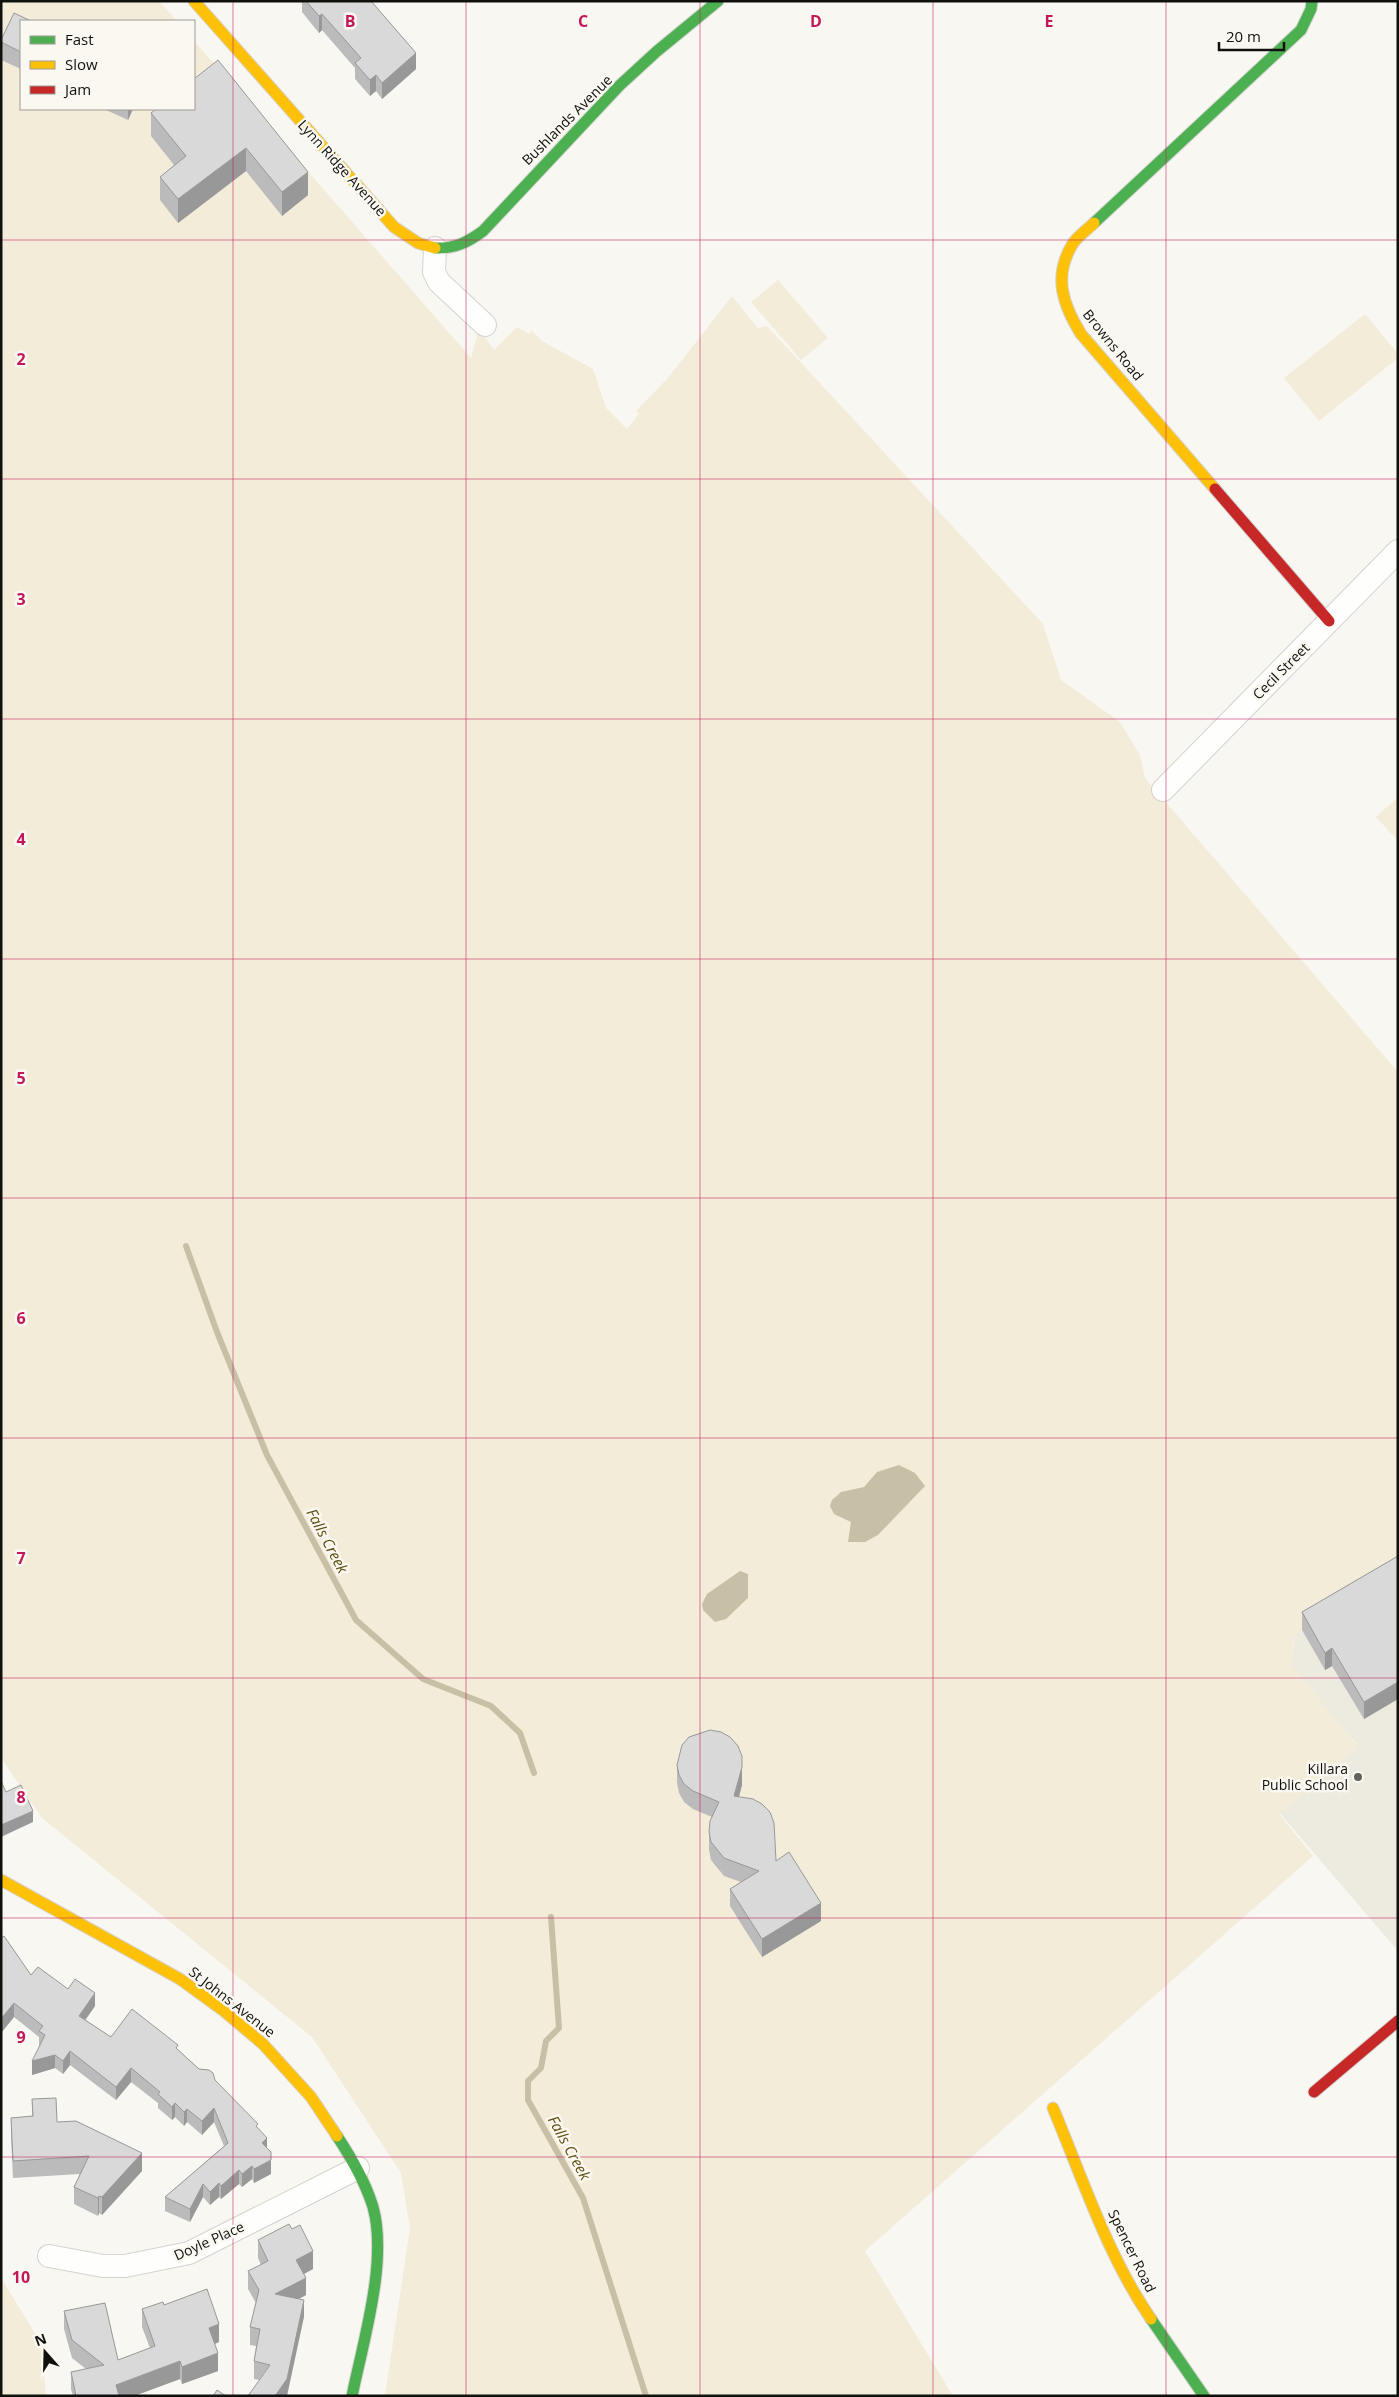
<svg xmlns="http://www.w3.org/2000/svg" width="1399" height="2397" viewBox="0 0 1399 2397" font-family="'Open Sans',sans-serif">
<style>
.built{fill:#edebe0}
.green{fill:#f2ecd8}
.water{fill:#c8c0a6}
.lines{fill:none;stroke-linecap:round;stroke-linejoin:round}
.stream{stroke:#c8c0a6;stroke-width:6}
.street-casing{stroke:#d4d3cf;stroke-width:24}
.fast-casing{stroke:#d4d3cf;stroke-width:13}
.slow-casing{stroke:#d4d3cf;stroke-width:13}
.jam-casing{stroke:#d4d3cf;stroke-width:13}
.street{stroke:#fefefd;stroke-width:22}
.fast{stroke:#4caf50;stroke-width:11}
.slow{stroke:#ffc107;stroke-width:11}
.jam{stroke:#c62828;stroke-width:11}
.wall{fill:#bbb}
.shaded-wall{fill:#989898}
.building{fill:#d9d9d9;stroke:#989898}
.grid{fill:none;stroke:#c2185b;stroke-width:1;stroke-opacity:0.55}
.poi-dot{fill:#61615d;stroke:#faf8f0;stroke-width:2}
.labels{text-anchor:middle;stroke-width:5;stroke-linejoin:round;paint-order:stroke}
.street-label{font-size:14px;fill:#10100d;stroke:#faf8f0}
.poi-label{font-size:14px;fill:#10100d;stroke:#faf8f0;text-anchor:end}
.water-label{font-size:15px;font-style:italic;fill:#604f12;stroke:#faf8f0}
.grid-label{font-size:16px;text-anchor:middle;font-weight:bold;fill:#c2185b;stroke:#faf8f0;stroke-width:5;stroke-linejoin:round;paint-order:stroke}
</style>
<rect width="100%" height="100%" fill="#f8f7f2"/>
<path class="built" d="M1398 1536V1951L1278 1811 1356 1743 1290 1671 1297 1622Z"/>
<path class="green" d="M1 1H159L177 21H21V109H194V41L471 358 479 329 494 350 517 327 529 334 531 330 542 341 593 369 606 408 627 429 639 414 636 411 668 378 732 296 758 328 767 326 1043 624 1061 680 1120 722 1140 755 1145 778 1398 1072V1554L1345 1593 1294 1637 1292 1666 1358 1747 1279 1814 1313 1856 865 2251 953 2396H385L410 2228 401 2173 312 2037 42 1818 1 1758Z
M778 280 828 338 801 360 751 302Z
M1365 314 1398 354V358L1319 421 1284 378Z
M1398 797V841L1376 817Z
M1 2278 41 2343 46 2396H1Z"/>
<path class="water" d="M899 1465 915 1473 925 1486 878 1535 865 1542H848L851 1522 834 1514 830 1506 832 1500 841 1492 864 1487 877 1472Z
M740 1571 748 1574V1598L726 1619 715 1622 703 1610 702 1604 707 1594Z"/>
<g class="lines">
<path class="stream" d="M186 1246 217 1332 267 1455 356 1620 423 1679 491 1706 520 1733 534 1773
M551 1917 559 2028 546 2041 541 2068 528 2081V2100L583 2198 646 2396"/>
<g class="street-casing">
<path id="street" d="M435 248 434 272 439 282 485 325
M1163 790 1398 551
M49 2256 103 2266H125L189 2253 358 2168"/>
</g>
<g class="fast-casing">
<path id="fast" d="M1094 223 1301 30 1311 9 1312 1
M435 248C455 249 468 242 483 231L619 86 656 52 718 1
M337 2136C352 2159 365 2181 373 2207 388 2261 363 2342 352 2396
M1151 2319 1204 2396"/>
</g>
<g class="slow-casing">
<path id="slow" d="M194 1 394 227 418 243 435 248
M1094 223C1087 230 1076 237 1072 245 1053 277 1063 305 1081 334L1215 489
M1 1880 180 1979 224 2011 263 2044 311 2097 337 2136
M1053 2108C1083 2179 1107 2255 1151 2319"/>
</g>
<g class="jam-casing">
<path id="jam" d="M1215 489 1329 621
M1314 2092 1398 2021"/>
</g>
<use href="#street" class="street"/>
<use href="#fast" class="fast"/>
<use href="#slow" class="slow"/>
<use href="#jam" class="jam"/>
</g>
<path class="wall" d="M300 1H371L416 69 382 99 376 91 370 96 355 79V68L322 30 319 33 302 12V3Z
M21 21V69L1 60V40Z
M104 109H133L128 120Z
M194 109 308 195 282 216 246 171 178 223 160 200V177L174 165 151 136V113Z
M1398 1556V1699L1364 1719 1332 1666 1325 1670 1302 1630V1612Z
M677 1765 742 1785 739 1797 776 1861 821 1921 762 1957 730 1906V1889L741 1882 724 1876 711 1860 709 1850V1832L712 1817 693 1809 684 1802 679 1793 677 1783Z
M1 1938 31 1975 68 1989 95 2006 85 2020 111 2037 178 2050 199 2069 215 2080 258 2129 267 2148 271 2174 254 2183 252 2179 242 2187 239 2184 221 2199 219 2197 210 2205 203 2197 190 2222 165 2211V2197L224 2146 214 2122 202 2135 187 2122 184 2126 175 2117 172 2120 158 2108V2103L131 2082 116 2100 70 2065 63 2074 55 2068 32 2075 40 2046 39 2045V2037L14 2017 1 2033Z
M32 2099 57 2122 142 2171 102 2215 99 2213 98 2216 74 2204V2187L80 2174 13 2178 11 2135V2118L32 2116Z
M258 2240 313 2269 304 2274 306 2295 299 2299 304 2317 259 2380 254 2379V2361L256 2346 250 2345V2327L256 2303 248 2289V2271L261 2265 258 2258Z
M164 2305 219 2342 215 2344 218 2371 182 2384 180 2379 134 2396H73L71 2389V2372L86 2369 72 2358 64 2329V2311L118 2360 150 2348 142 2327V2309Z"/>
<path class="shaded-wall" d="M322 14V30L319 33V16Z
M416 53V69L382 99V83Z
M376 75V91L370 96V80Z
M128 109H133L128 120Z
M246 148V171L178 223V199Z
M308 172V195L282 216V192Z
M1332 1648V1666L1325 1670V1653Z
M1398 1682V1699L1364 1719V1702Z
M742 1767V1785L734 1814V1796Z
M33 1811V1822L1 1837V1825Z
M821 1903V1921L762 1957V1939Z
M95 1993V2006L79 2029V2016Z
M14 2003V2017L1 2033V2019Z
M70 2051V2065L63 2074V2061Z
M55 2055V2068L32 2075V2061Z
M131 2068V2082L116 2100V2087Z
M175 2103V2117L172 2120V2107Z
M214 2108V2122L202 2135V2121Z
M187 2109V2122L184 2126V2112Z
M267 2138V2152L262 2143Z
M142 2153V2171L102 2215V2197Z
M271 2160V2174L254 2183V2169Z
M252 2166V2179L242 2187V2174Z
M239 2170V2184L221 2199V2186Z
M219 2183V2197L210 2205V2192Z
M203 2184V2197L190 2222V2209Z
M99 2196V2213L98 2216V2198Z
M313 2251V2269L296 2278V2260Z
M306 2278V2295L275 2311V2294Z
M304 2300V2317L287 2396H275Z
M219 2324V2342L209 2346V2328Z
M218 2353V2371L182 2384V2367Z
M180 2361V2379L134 2396H116V2385Z"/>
<path class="building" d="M306 1H371L416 53 382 83 376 75 370 80 355 63 361 58 322 14 319 16Z
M14 13 31 21H21V52L1 42V40Z
M218 60 308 172 282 192 246 148 178 199 160 177 186 156 151 113 156 109H194V79Z
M1398 1556V1682L1364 1702 1332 1648 1325 1653 1302 1612Z
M710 1730 721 1732 730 1737 738 1746 742 1756V1767L734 1796 753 1799 762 1804 770 1812 774 1823 776 1861 789 1852 821 1903 762 1939 730 1889 759 1871 724 1858 711 1842 709 1832 710 1821 719 1802 693 1791 684 1784 679 1775 677 1765 682 1745 689 1737Z
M1 1781 6 1792 21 1785 33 1811 1 1825Z
M4 1936 31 1975 38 1967 68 1989 75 1979 95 1993 79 2016 111 2037 132 2009 178 2045 176 2048 199 2069 209 2070 213 2073 215 2080 258 2124 256 2126 267 2138 262 2143 271 2152V2160L254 2169 252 2166 242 2174 239 2170 221 2186 219 2183 210 2192 203 2184 190 2209 165 2197 228 2143 214 2108 202 2121 187 2109 184 2112 175 2103 172 2107 158 2094 160 2092 131 2068 116 2087 70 2051 63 2061 55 2055 32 2061 45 2035 39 2031 43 2026 14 2003 1 2019V1938Z
M56 2098 57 2122 76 2121 142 2153 102 2197 99 2196 98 2198 74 2187 89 2156 13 2161 11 2118 33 2116 32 2099Z
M289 2224 292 2229 300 2225 313 2251 296 2260 306 2278 275 2294 304 2300 287 2379 275 2396H248L270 2365 254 2361 260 2329 250 2327 259 2290 248 2271 268 2261 258 2240Z
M207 2289 219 2324 209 2328 218 2353 182 2367 180 2361 116 2385 119 2396H76L71 2372 104 2365 72 2340 64 2311 105 2303 118 2360 155 2346 142 2309 163 2302 164 2305Z
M217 2390 226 2396H213Z"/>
<path class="grid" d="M233 1V2396M466 1V2396M700 1V2396M933 1V2396M1166 1V2396M1 240H1398M1 479H1398M1 719H1398M1 959H1398M1 1198H1398M1 1438H1398M1 1678H1398M1 1918H1398M1 2157H1398"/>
<circle class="poi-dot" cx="1358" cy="1777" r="5"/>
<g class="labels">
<g class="street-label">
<text transform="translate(567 120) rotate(-45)" y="5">Bushlands Avenue</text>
<text transform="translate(342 168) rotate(48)" y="5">Lynn Ridge Avenue</text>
<text transform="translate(1113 345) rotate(51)" y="5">Browns Road</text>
<text transform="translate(1281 671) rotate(-45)" y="5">Cecil Street</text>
<text transform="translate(232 2002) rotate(38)" y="5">St Johns Avenue</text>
<text transform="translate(209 2241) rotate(-24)" y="5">Doyle Place</text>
<text transform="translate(1132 2251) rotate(64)" y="5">Spencer Road</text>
</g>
<g class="poi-label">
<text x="1348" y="1774">Killara<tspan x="1348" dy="16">Public School</tspan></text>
</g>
<g class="water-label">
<text transform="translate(327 1541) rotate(62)" y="5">Falls Creek</text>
<text transform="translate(569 2148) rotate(61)" y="5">Falls Creek</text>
</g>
</g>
<g class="grid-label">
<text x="350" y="27">B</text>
<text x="583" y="27">C</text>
<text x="816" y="27">D</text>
<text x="1049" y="27">E</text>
<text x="21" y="365">2</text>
<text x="21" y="605">3</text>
<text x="21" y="845">4</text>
<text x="21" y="1084">5</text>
<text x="21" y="1324">6</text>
<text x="21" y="1564">7</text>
<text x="21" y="1803">8</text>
<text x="21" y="2043">9</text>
<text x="21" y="2283">10</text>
</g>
<rect width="1399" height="2397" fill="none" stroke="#10100d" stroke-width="5"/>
<rect x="20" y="20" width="175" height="90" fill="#faf8f0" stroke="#9c9b95"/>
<rect x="30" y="36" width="25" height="8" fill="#4caf50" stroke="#9c9b95"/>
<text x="65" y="45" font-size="15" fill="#10100d">Fast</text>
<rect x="30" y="61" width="25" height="8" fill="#ffc107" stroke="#9c9b95"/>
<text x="65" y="70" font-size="15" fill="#10100d">Slow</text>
<rect x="30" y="86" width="25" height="8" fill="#c62828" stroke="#9c9b95"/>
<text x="65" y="95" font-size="15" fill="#10100d">Jam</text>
<g transform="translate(45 2352) rotate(340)" stroke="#faf8f0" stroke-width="4" paint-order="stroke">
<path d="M0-4L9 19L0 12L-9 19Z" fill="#10100d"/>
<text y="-8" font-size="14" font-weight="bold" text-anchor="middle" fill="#10100d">N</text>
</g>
<path d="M1219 42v8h65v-8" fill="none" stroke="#10100d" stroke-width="2.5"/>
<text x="1226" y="42" font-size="15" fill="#10100d" stroke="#faf8f0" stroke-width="4" paint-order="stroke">20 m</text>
</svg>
